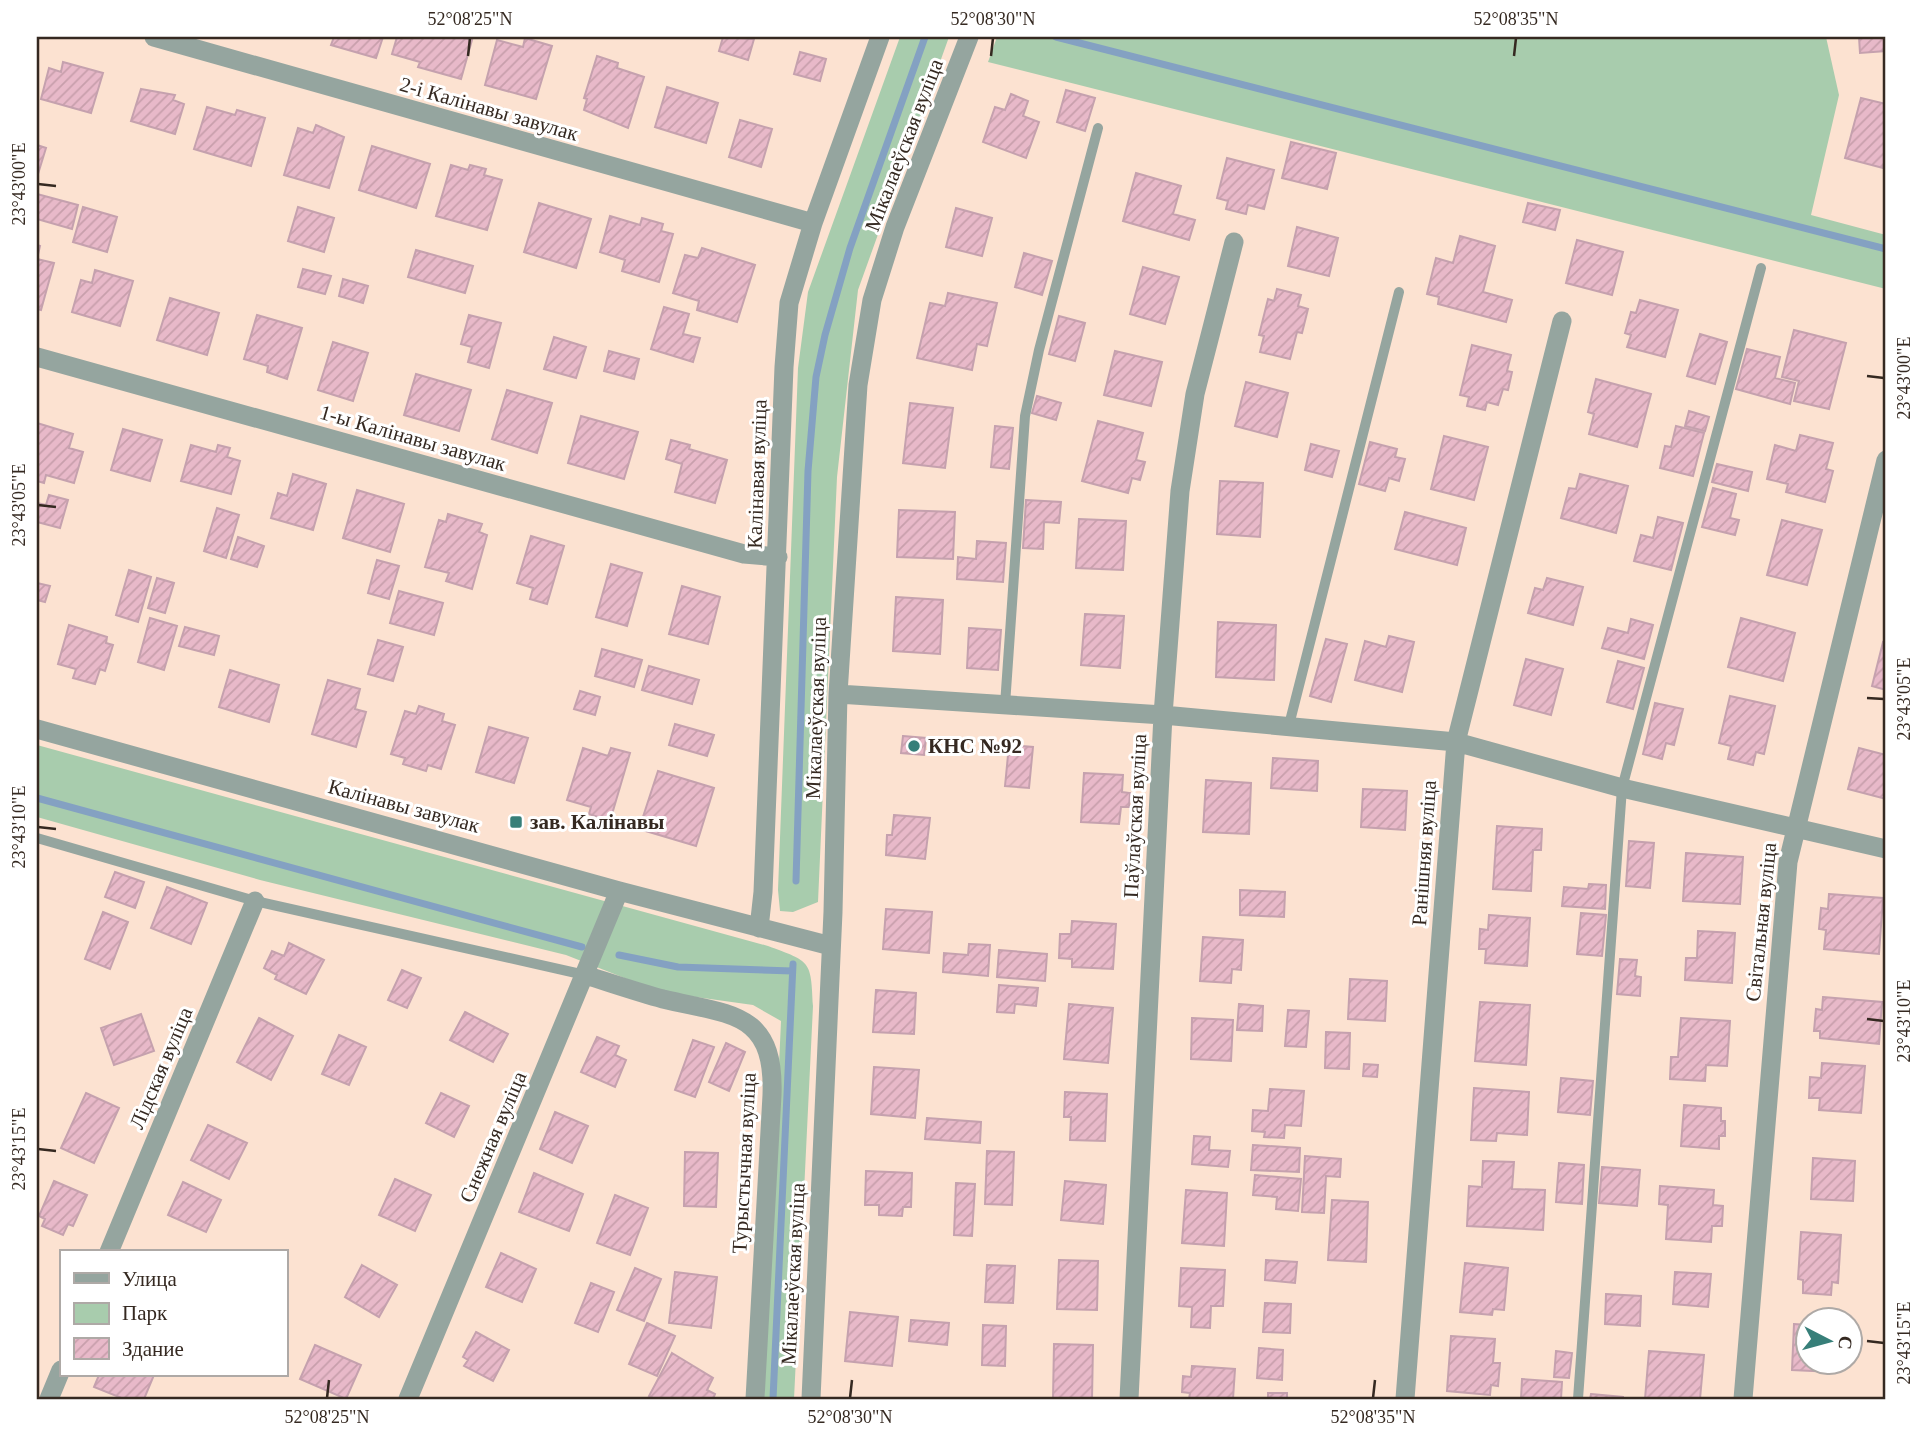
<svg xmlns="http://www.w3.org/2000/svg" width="1923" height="1436" viewBox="0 0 1923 1436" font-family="'Times New Roman',serif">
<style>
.green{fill:#a8ccad}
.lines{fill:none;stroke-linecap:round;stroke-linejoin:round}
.stream{stroke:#84a1c2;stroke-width:7}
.building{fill:url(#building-hatch);stroke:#c5a1ae;stroke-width:2}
.service{stroke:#95a59f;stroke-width:10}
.minor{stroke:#95a59f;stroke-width:19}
.ticks{fill:none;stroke:#352921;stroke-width:2.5}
.poi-dot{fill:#377f79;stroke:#fff;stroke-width:2.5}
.labels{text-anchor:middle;stroke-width:6;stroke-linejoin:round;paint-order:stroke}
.street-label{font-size:21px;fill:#352921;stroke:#fff}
.poi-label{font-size:21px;font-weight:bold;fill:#352921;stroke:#fff;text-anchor:start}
.neatline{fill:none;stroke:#352921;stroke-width:2.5}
.ticks-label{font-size:18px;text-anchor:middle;fill:#352921}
</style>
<defs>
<pattern id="building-hatch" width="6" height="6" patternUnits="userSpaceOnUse" patternTransform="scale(1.75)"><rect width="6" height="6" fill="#e8b9c9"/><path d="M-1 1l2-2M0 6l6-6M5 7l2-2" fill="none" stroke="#c89fac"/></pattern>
</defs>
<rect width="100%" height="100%" fill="#fce2d1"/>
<path class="green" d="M900 37H949L858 290 837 477 818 902 793 912 780 911 778 890 798 368 808 292Z
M997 37H1826L1839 95 1811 215 1886 235V289L988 62Z
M37 745 768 946C811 962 811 960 813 1006L794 1399H764L781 1021 753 1005 660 992 566 955 260 880 37 817Z"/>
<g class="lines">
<path class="stream" d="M1056 37 1886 249
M37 798 582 947
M796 881 808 471 816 377 825 335 850 248 925 37
M619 955 678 967 792 971
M773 1399 793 964"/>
</g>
<path class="building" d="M334 37H383L376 58 331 45Z
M397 37H460L472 40 461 79 418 67 420 62 392 54Z
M723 37 754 39 748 60 719 51Z
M1859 37H1886V51L1860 53Z
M525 38 552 46 536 99 485 85 497 40 523 47Z
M800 52 826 59 820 81 794 74Z
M597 56 618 63 617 68 644 77 628 128 584 110 587 99 584 98Z
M63 62 103 73 91 113 41 99 49 68 61 72Z
M667 87 718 103 706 143 655 127Z
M141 89 175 95 173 100 184 104 175 134 131 121Z
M1066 90 1095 98 1085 131 1057 122Z
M1011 94 1028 101 1023 116 1039 122 1026 158 983 142 995 107 1005 110Z
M1861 98 1886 104V154L1883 168 1845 158Z
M207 107 235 115 237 110 265 118 251 166 194 149Z
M740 120 772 129 761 167 729 157Z
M316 125 344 137 329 188 284 175 298 128 313 133Z
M1291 142 1336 153 1327 189 1282 178Z
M37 145 46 148 38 174H37Z
M372 146 430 164 416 208 359 190Z
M1227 158 1274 170 1264 209 1248 205 1246 214 1226 209 1228 201 1217 198Z
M451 165 468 170 470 165 486 169 484 175 502 180 487 230 436 216Z
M1136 173 1181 186 1173 214 1195 220 1189 240 1123 221Z
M37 194 78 205 72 229 37 219Z
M539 203 591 219 576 268 524 252Z
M1528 203 1560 210 1555 230 1523 222Z
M83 207 117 217 107 252 73 242Z
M298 207 334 218 324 252 288 241Z
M956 208 992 218 982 256 946 247Z
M610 216 640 225 642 218 663 224 661 231 673 234 659 282 622 271 625 260 600 252Z
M1297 227 1338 238 1329 276 1288 266Z
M1460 236 1495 246 1483 292 1512 300 1506 322 1438 304 1439 297 1427 294 1436 258 1453 263Z
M1577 240 1623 252 1612 295 1566 283Z
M37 245 40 246 37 259 54 263 41 310 37 309Z
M702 248 755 265 737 322 697 310 699 301 673 293 685 255 698 258Z
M416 250 473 266 465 293 408 277Z
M1024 253 1052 261 1042 295 1015 287Z
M1143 267 1179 277 1165 324 1130 314Z
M303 269 331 276 325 294 298 287Z
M95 270 133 281 120 326 72 312 81 280 92 283Z
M343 279 368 286 363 303 339 296Z
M1277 289 1301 295 1298 306 1308 309 1302 333 1297 332 1290 359 1260 352 1264 336 1259 335 1268 299 1274 301Z
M948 293 997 303 987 346 977 344 972 370 917 358 930 303 945 306Z
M170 298 219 313 207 355 157 340Z
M1640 300 1678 310 1665 357 1627 347 1631 335 1625 333 1631 312 1636 313Z
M664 307 689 314 683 334 700 338 693 362 651 349Z
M257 315 302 328 287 379 267 372 268 366 244 359Z
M469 315 501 323 489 368 468 362 472 347 461 344Z
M1059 316 1085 323 1075 361 1049 354Z
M1794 330 1846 343 1829 409 1794 401 1799 381 1782 377Z
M1700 334 1727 342 1715 384 1687 376Z
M554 337 586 347 576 378 544 369Z
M333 342 368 353 353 401 318 390Z
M1472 345 1511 355 1507 371 1512 372 1508 390 1503 389 1498 405 1487 402 1485 410 1467 406 1469 397 1460 395Z
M1747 349 1780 357 1775 378 1795 383 1790 404 1736 389Z
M609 351 639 359 634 379 604 371Z
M1115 351 1162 362 1151 406 1104 395Z
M416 374 471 390 459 431 404 415Z
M1596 379 1651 394 1637 447 1589 434 1594 414 1588 412Z
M1246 382 1288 393 1277 437 1235 426Z
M507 390 552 403 537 453 492 439Z
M1037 396 1061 403 1056 420 1032 413Z
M910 403 953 408 945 468 903 463Z
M1689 411 1709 417 1705 431 1685 426Z
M581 416 638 432 624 479 568 463Z
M1098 421 1143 433 1136 460 1145 462 1140 480 1132 478 1128 493 1082 481Z
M37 423 73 434 69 448 83 452 74 483 46 475 44 483 37 481Z
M995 426 1013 428 1009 469 991 467Z
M1676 426 1704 433 1693 476 1660 468 1665 446 1671 447Z
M123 429 162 440 150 481 111 470Z
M1800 435 1833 443 1826 469 1833 471 1825 502 1786 492 1788 484 1767 479 1775 445 1796 451Z
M1444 436 1488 447 1474 500 1431 489Z
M671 440 690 445 689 449 727 460 715 503 675 492 682 464 666 459Z
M1370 442 1397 449 1395 457 1405 459 1399 481 1389 478 1385 491 1359 484Z
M1311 444 1339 451 1332 477 1305 470Z
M191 445 216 452 218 445 230 448 227 457 240 461 231 494 181 481Z
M1717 464 1752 472 1748 491 1712 482Z
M293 474 326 484 313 530 271 518 278 493 287 496Z
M1580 474 1628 486 1616 533 1561 518 1569 488 1576 489Z
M1220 481 1263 483 1260 537 1217 534Z
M1713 488 1736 494 1730 518 1739 520 1735 535 1702 527Z
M357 490 404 504 390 552 343 538Z
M49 495 68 500 60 528 37 522V503L46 505Z
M1026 500 1061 502 1059 523 1044 522 1043 549 1023 548Z
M217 508 239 515 226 558 204 551Z
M899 510 955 512 953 559 897 557Z
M1405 512 1466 528 1457 565 1395 549Z
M448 514 482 524 479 532 487 535 472 589 446 581 449 573 425 567 439 520 446 522Z
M1658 517 1683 523 1671 570 1634 561 1641 535 1653 538Z
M1079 519 1126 521 1123 570 1076 568Z
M1782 520 1822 530 1807 585 1767 575Z
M531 536 564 546 547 604 530 599 533 588 517 583Z
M238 537 264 546 257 567 231 559Z
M977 541 1006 543 1003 582 957 579 958 557 976 559Z
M377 560 399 566 389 599 368 593Z
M611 564 642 573 627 626 596 617Z
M129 570 151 577 138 622 116 615Z
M157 578 174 583 165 613 148 608Z
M1547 578 1583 587 1573 625 1528 613 1535 588 1543 590Z
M37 583 50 586 45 602 37 600Z
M682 586 720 597 708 644 669 634Z
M399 591 443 603 434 635 390 623Z
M896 597 943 600 940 654 893 651Z
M1085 614 1124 616 1120 668 1081 665Z
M150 618 177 626 164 670 138 662Z
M1741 618 1795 633 1783 681 1728 667Z
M1631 619 1653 625 1644 659 1602 648 1608 628 1628 633Z
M1218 622 1276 625 1274 680 1216 677Z
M69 625 107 637 106 643 113 645 105 671 100 669 95 684 73 678 76 669 58 664Z
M185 627 219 636 214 655 179 646Z
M969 628 1001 630 998 670 967 668Z
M1389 636 1414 642 1402 692 1355 680 1365 641 1386 647Z
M1326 639 1347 644 1331 702 1310 696Z
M378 640 403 647 393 681 368 674Z
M1883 642 1886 643V690L1872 686Z
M602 649 642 660 634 687 595 676Z
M1526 659 1563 669 1551 715 1514 705Z
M1618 661 1644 668 1633 709 1607 702Z
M649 666 699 680 692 704 642 690Z
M230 670 279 685 269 722 219 707Z
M328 680 360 689 355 709 366 712 356 747 312 734Z
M580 691 600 697 595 715 574 709Z
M1730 696 1775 706 1764 754 1756 752 1753 765 1728 759 1731 746 1719 743Z
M1655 703 1683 709 1674 745 1666 743 1662 759 1643 754Z
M419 706 444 714 442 721 455 725 441 769 428 765 426 771 403 764 405 758 391 754 405 711 416 714Z
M675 724 714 735 707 756 669 745Z
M489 727 528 738 514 783 476 772Z
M903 736 926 738 924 755 901 753Z
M1009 745 1033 747 1029 788 1005 786Z
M583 748 608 756 611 748 630 753 610 821 589 814 591 807 567 800Z
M1859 748 1886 755V799L1848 789Z
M1273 758 1318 761 1317 791 1271 788Z
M658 771 714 788 696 846 639 829Z
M1084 773 1123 775 1122 792 1130 793 1129 807H1121L1119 824 1081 822Z
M1206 780 1251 783 1249 834 1203 832Z
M1363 789 1407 791 1405 830 1361 827Z
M894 815 930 818 925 859 886 855 887 835H892Z
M1497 826 1542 829 1541 850H1533L1531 891 1493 889Z
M1629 841 1654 843 1650 888 1626 886Z
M1686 853 1743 857 1740 904 1683 901Z
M115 872 144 882 135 908 105 897Z
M1589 884 1606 885 1605 909 1562 906 1564 887 1588 889Z
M167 887 207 903 191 944 151 928Z
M1240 890 1285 892 1284 917 1240 915Z
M1829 894 1883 898 1879 954 1824 949 1826 930 1819 929 1821 908 1828 909Z
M886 909 932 912 929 953 883 949Z
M103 912 128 922 110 969 85 959Z
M1581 913 1606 915 1602 956 1577 954Z
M1489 915 1530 918 1527 966 1485 963 1486 949H1479L1480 929 1488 930Z
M1072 921 1116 924 1113 969 1072 967V959L1059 958 1060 934H1071Z
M1698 931 1735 933 1732 983 1685 980 1686 958H1697Z
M1203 937 1243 940 1241 970 1232 969 1231 983 1200 981Z
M289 943 324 960 306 994 275 979 277 975 264 968 272 951 284 956Z
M969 944 990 945 988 976 943 972 944 953 968 955Z
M999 950 1047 954 1045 981 997 977Z
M1620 959 1637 960 1635 976 1641 977 1640 996 1617 994Z
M402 970 421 978 407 1008 388 1000Z
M1350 979 1387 981 1385 1021 1348 1019Z
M999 985 1038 988 1036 1006 1015 1004 1014 1013 997 1012Z
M876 990 916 993 914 1034 873 1032Z
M1823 997 1882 1002 1879 1044 1820 1038V1031H1814L1816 1009 1822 1010Z
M1480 1002 1530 1005 1526 1065 1475 1061Z
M1069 1004 1113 1008 1108 1063 1064 1059Z
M1239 1004 1263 1006 1262 1031 1237 1030Z
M1288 1010 1309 1011 1306 1047 1285 1046Z
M465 1012 508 1034 493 1062 450 1040Z
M141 1014 154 1051 114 1065 101 1028Z
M259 1018 293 1036 271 1080 237 1062Z
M1192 1018 1233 1020 1231 1061 1191 1059Z
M1681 1018 1730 1021 1727 1066 1706 1065 1705 1081 1670 1079 1671 1057H1678Z
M1326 1032 1350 1033 1349 1069 1325 1068Z
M339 1035 366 1047 349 1085 322 1074Z
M597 1037 619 1046 615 1055 626 1060 615 1087 581 1072Z
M693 1040 714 1047 695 1097 675 1090Z
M726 1043 745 1052 729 1091 709 1082Z
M1822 1063 1865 1066 1861 1113 1819 1110 1820 1098H1809L1810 1077 1821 1078Z
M1364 1064 1378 1065 1377 1077 1363 1076Z
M874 1067 919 1070 915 1118 871 1114Z
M1561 1078 1593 1081 1590 1115 1558 1112Z
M1474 1088 1529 1092 1527 1135 1497 1133 1496 1141 1471 1140Z
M1270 1089 1304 1091 1301 1126 1285 1125 1284 1138 1264 1137 1265 1132 1252 1131 1253 1110 1268 1111Z
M1065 1092 1107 1094 1105 1141 1070 1140 1071 1117H1064Z
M86 1093 119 1108 94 1163 61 1148Z
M441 1093 469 1106 454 1137 426 1123Z
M1684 1105 1721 1108V1121H1725V1136H1719V1149L1681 1146Z
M555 1112 588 1126 572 1163 540 1149Z
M927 1118 981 1122 980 1143 925 1139Z
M208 1125 247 1143 229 1179 191 1160Z
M1194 1136 1210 1137 1209 1150 1230 1151 1228 1167 1192 1164Z
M1253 1145 1300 1148 1299 1172 1251 1170Z
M987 1151 1014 1152 1012 1205 985 1204Z
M685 1152 718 1153 716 1207 684 1206Z
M1305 1156 1341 1159 1340 1177 1326 1176 1324 1213 1302 1212Z
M1813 1158 1855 1161 1853 1201 1811 1199Z
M1483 1161 1514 1162 1512 1189 1545 1190 1543 1230 1467 1226 1469 1186 1482 1187Z
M1559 1163 1584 1165 1582 1204 1556 1202Z
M1602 1167 1640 1170 1637 1206 1599 1203Z
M866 1171 912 1173 911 1207H903L902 1216 879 1215V1205H865Z
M534 1173 583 1194 569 1231 519 1212Z
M1255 1175 1301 1179 1298 1211 1276 1209 1277 1197 1253 1195Z
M395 1179 431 1195 415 1231 379 1215Z
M54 1181 87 1195 73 1226 68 1224 63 1235 42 1226 45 1219 39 1216Z
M1065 1181 1106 1185 1103 1224 1061 1220Z
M183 1182 221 1200 206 1232 168 1215Z
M956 1183 975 1184 972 1236 954 1235Z
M1660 1186 1714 1190 1713 1205 1723 1206 1722 1226H1712L1711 1242 1666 1239 1668 1205 1659 1204Z
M1186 1190 1227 1193 1224 1246 1182 1243Z
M615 1195 648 1208 630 1255 597 1243Z
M1332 1200 1368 1202 1366 1262 1328 1260Z
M1801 1232 1841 1235 1838 1283 1832 1282 1831 1295 1803 1293V1280L1798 1279Z
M501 1253 536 1269 522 1302 486 1287Z
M1059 1260 1098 1261 1097 1310 1057 1309Z
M1266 1260 1297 1262 1295 1283 1265 1280Z
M1465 1263 1508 1268 1504 1310 1493 1309 1492 1315 1460 1312Z
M362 1265 397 1285 379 1317 345 1297Z
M987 1265 1015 1266 1013 1303 985 1302Z
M635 1268 661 1279 644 1321 617 1310Z
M1181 1268 1225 1270 1223 1306H1211L1210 1328 1191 1327 1192 1307 1179 1306Z
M675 1272 717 1277 711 1328 669 1323Z
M1675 1272 1711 1274 1708 1307 1673 1304Z
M591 1283 614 1292 598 1332 575 1323Z
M1606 1294 1641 1296 1640 1326 1605 1324Z
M1265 1303 1291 1304 1290 1333 1263 1332Z
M850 1312 898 1317 892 1366 845 1361Z
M911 1320 949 1323 947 1345 909 1341Z
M647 1323 675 1336 657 1376 629 1364Z
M1794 1324 1808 1325V1362H1834L1833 1372 1792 1370Z
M983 1325 1006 1326 1005 1366 982 1365Z
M476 1332 509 1350 493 1381 464 1366 468 1360 463 1357Z
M1451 1336 1495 1339 1493 1363H1500L1498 1386 1491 1385 1490 1395 1447 1391Z
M1054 1344 1093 1345 1092 1399H1053Z
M315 1345 361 1365 346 1399 300 1379Z
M1259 1348 1283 1350 1282 1380 1257 1378Z
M1556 1351 1572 1353 1569 1378 1554 1377Z
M1649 1351 1704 1355 1700 1399H1645Z
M672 1353 713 1378 707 1390 715 1394 713 1399H655L649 1396Z
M1192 1366 1235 1369 1233 1399H1189L1190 1393 1182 1392 1183 1376 1191 1377Z
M99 1375H154L144 1399H124L94 1387Z
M1522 1379 1562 1382 1561 1399H1521Z
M1268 1393H1287V1399H1268Z
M1591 1394 1623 1397V1399H1590Z"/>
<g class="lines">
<path class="service" d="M1005 705 1025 416 1039 350 1098 128
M1288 729 1399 292
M37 838 255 901 585 975
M1578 1399 1622 788 1761 268"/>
<path class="minor" d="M154 37 813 223
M37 357 744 554 778 557
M838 694 1163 715 1456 742 1622 788 1886 849
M37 729 619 891 831 946
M759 928 763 892 784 367 789 303 813 223 880 37
M585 975C611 983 637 992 663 999 729 1015 775 1010 772 1095L755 1399
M109 1252 255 901
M49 1399 61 1370
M408 1399 619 891
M811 1399 833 912 838 694 858 385 872 300 895 227 969 37
M1129 1399 1163 715 1180 491 1195 394 1234 242
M1405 1399 1456 742 1562 321
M1743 1399 1788 862 1886 460"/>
</g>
<path class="ticks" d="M468 56 470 38M991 56 993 38M1514 56 1516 38M38 184 56 186M1867 376 1884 378M38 505 56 507M1867 698 1884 699M38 827 56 829M1867 1019 1884 1021M38 1149 56 1151M1867 1341 1884 1343M327 1398 329 1380M850 1398 852 1380M1373 1398 1375 1380"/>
<g class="poi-dot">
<circle cx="914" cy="746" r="7"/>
<rect x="509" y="815" width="14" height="14" rx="3.5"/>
</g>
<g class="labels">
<g class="street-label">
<text transform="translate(489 109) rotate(16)" y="7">2-і Калінавы завулак</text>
<text transform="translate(904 145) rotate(-69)" y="7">Мікалаеўская вуліца</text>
<text transform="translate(413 438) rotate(16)" y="7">1-ы Калінавы завулак</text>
<text transform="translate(757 474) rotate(-88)" y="7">Калінавая вуліца</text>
<text transform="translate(816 708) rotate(-88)" y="7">Мікалаеўская вуліца</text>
<text transform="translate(404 806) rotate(15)" y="7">Калінавы завулак</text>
<text transform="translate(1135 816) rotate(-87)" y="7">Паўлаўская вуліца</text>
<text transform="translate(1424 853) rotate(-86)" y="7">Ранішняя вуліца</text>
<text transform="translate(1761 922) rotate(-84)" y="7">Світальная вуліца</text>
<text transform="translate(161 1068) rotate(-67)" y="7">Лідская вуліца</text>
<text transform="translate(493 1137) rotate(-67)" y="7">Снежная вуліца</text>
<text transform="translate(744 1163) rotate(-87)" y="7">Турыстычная вуліца</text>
<text transform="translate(793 1274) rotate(-87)" y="7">Мікалаеўская вуліца</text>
</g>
<g class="poi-label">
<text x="928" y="753">КНС №92</text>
<text x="530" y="829">зав. Калінавы</text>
</g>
</g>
<rect width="1923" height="1436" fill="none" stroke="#ffffff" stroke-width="77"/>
<rect x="60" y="1250" width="228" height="126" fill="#ffffff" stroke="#aea9a6" stroke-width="2"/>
<rect x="74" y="1273" width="35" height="10" fill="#95a59f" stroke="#aea9a6" stroke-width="2"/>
<text x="122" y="1286" font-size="21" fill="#352921">Улица</text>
<rect x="74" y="1303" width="35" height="21" fill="#a8ccad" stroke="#aea9a6" stroke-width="2"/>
<text x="122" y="1320" font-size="21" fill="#352921">Парк</text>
<rect x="74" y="1338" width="35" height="21" fill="url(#building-hatch)" stroke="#aea9a6" stroke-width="2"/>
<text x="122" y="1356" font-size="21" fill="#352921">Здание</text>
<g transform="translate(1829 1341) rotate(96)"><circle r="33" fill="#ffffff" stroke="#aea9a6" stroke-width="2"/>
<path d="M0-5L12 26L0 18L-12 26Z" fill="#377f79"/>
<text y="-10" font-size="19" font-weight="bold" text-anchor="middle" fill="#352921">С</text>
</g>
<rect x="38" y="38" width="1846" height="1360" class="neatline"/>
<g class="ticks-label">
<text x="470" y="25">52°08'25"N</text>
<text x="993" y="25">52°08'30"N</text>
<text x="1516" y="25">52°08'35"N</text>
<text transform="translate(19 184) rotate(-90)" y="6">23°43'00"E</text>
<text transform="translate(1904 378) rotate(-90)" y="6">23°43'00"E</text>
<text transform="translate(19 505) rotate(-90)" y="6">23°43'05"E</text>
<text transform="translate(1904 699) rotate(-90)" y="6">23°43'05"E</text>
<text transform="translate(19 827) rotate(-90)" y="6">23°43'10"E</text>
<text transform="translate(1904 1021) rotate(-90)" y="6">23°43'10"E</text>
<text transform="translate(19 1149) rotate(-90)" y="6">23°43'15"E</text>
<text transform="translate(1904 1343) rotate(-90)" y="6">23°43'15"E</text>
<text x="327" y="1423">52°08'25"N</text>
<text x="850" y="1423">52°08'30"N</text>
<text x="1373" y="1423">52°08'35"N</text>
</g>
</svg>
